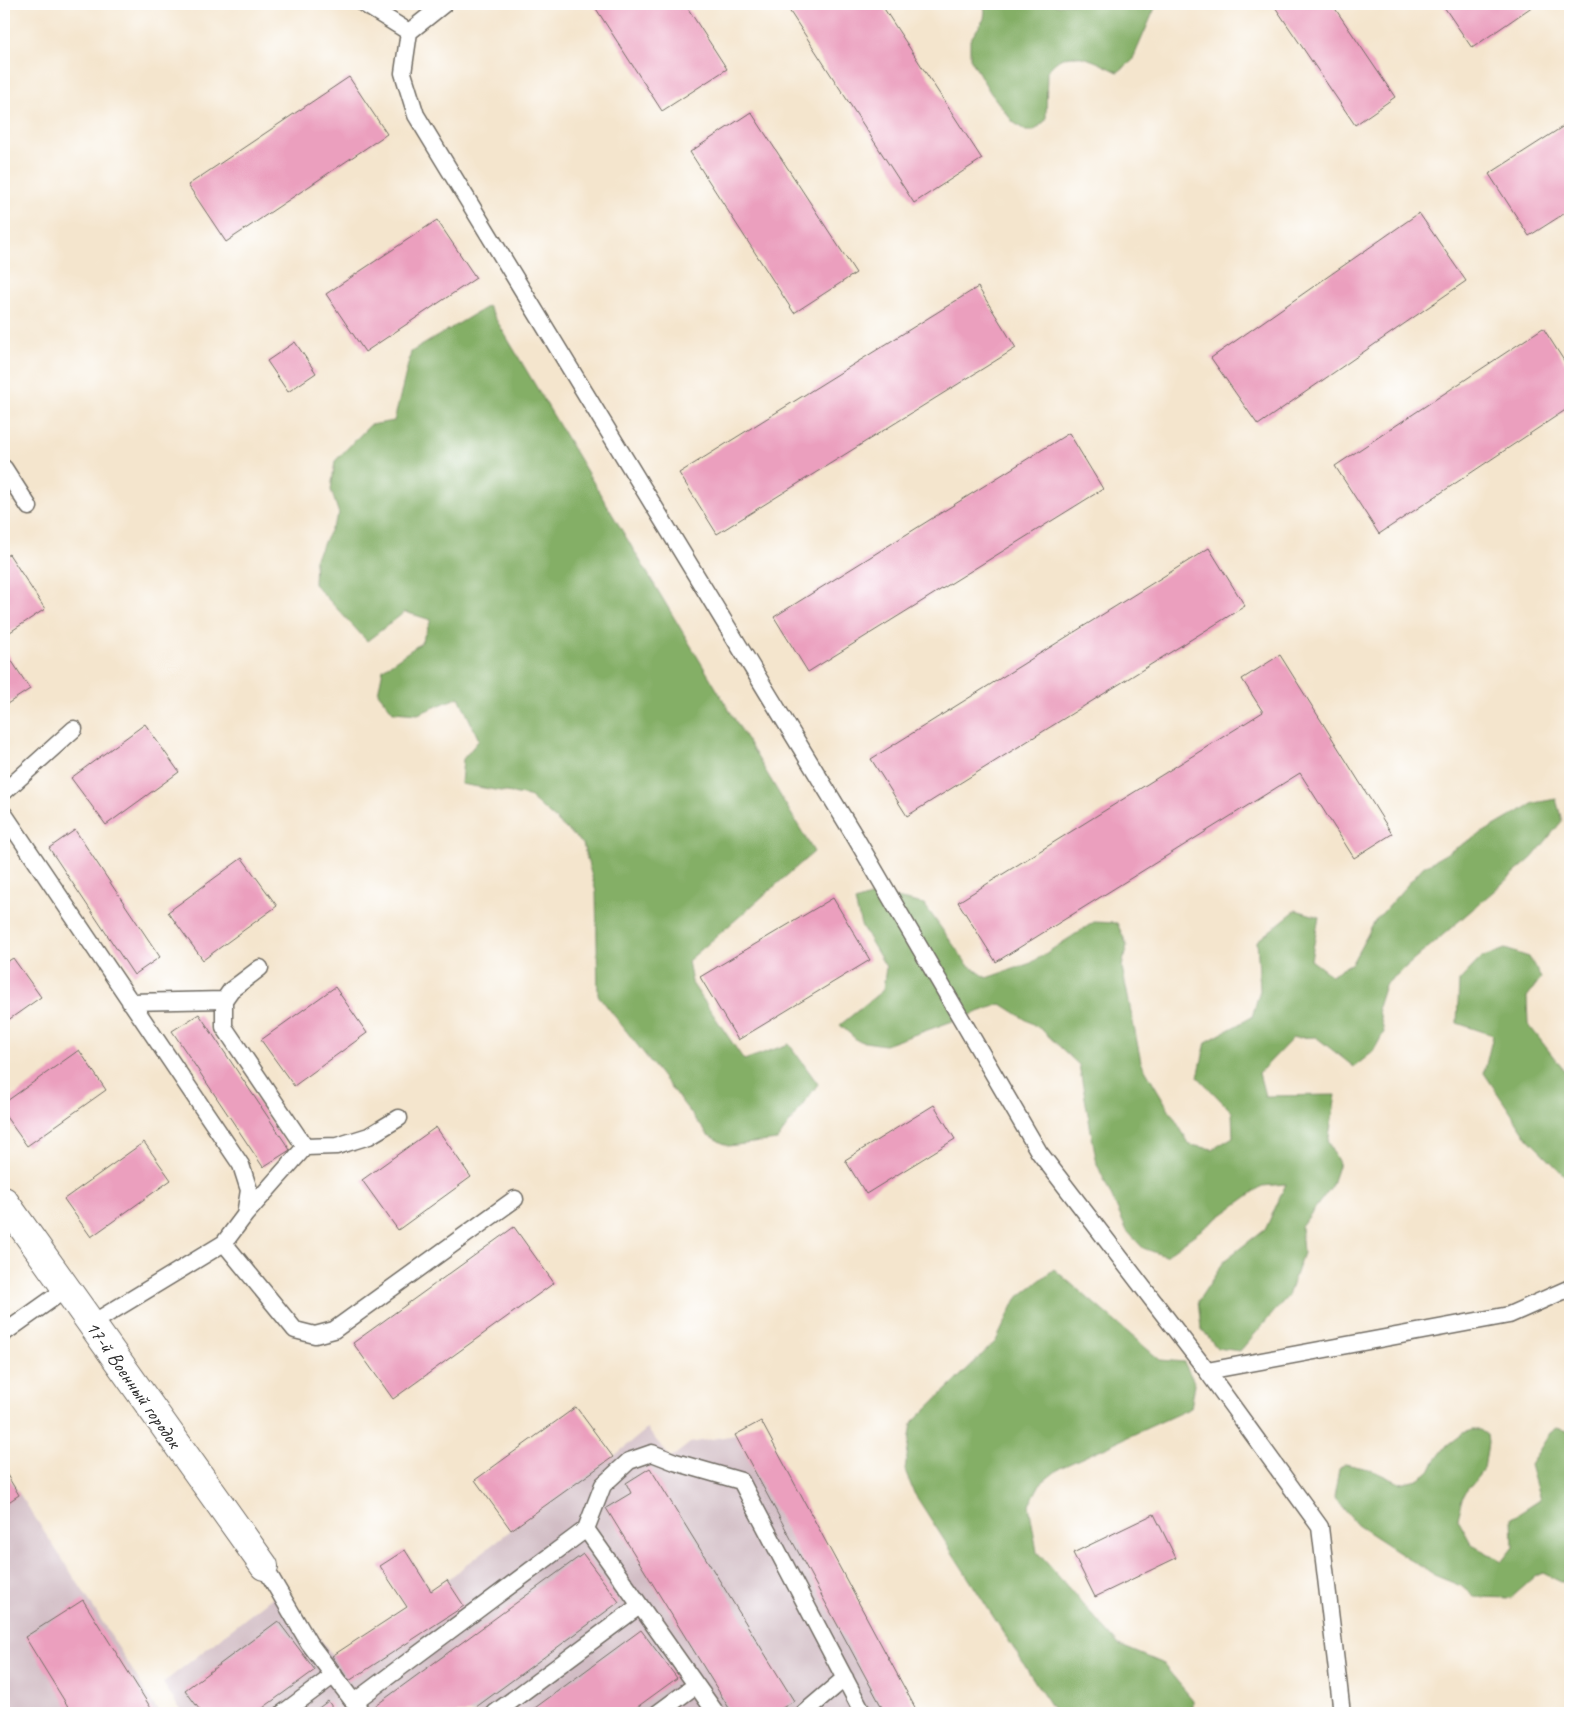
<svg xmlns="http://www.w3.org/2000/svg" width="1574" height="1717" viewBox="0 0 1574 1717" font-family="Caveat,sans-serif">
<style>
.industrial{fill:#d2bdc5}
.forest{fill:#84af66;stroke:#586d48}
.building{fill:#eb9fbe}
.lines{fill:none;stroke-linecap:round;stroke-linejoin:round}
.lane-casing{stroke:#716c64;stroke-width:19}
.street-casing{stroke:#716c64;stroke-width:30}
.lane{stroke:#fff;stroke-width:16}
.street{stroke:#fff;stroke-width:28}
.labels{text-anchor:middle;stroke-width:5;stroke-linejoin:round;paint-order:stroke}
.street-label{font-size:20px;fill:#2b2b2b;stroke:#fff}
</style>
<rect width="100%" height="100%" fill="#fff"/>
<filter id="ink" filterUnits="userSpaceOnUse"><feTurbulence type="fractalNoise" baseFrequency=".02" numOctaves="2"/><feDisplacementMap in="SourceGraphic" scale="10" xChannelSelector="R" yChannelSelector="G"/><feConvolveMatrix kernelMatrix="1 2 1 2 8 2 1 2 1" color-interpolation-filters="sRGB"/></filter>
<filter id="wash" filterUnits="userSpaceOnUse"><feTurbulence type="fractalNoise" baseFrequency=".0096" numOctaves="4" result="noise"/><feDisplacementMap in="SourceGraphic" scale="20" xChannelSelector="R" yChannelSelector="G"/><feGaussianBlur stdDeviation="1.12" result="paint"/><feColorMatrix in="noise" values="0 0 0 0 0 0 0 0 0 0 0 0 0 0 0 0 0 1.4 0 .05"/><feComposite in="paint" operator="in"/></filter>
<g filter="url(#wash)">
<rect width="100%" height="100%" fill="#f4e5cd"/>
<path class="industrial" d="M647 1429 671 1458 690 1443 735 1435 885 1713H182L163 1683 283 1589 333 1656 406 1607 380 1566 405 1550 432 1591 447 1580 511 1530 613 1457Z
M4 1470 85 1594 159 1713H4Z"/>
<path class="forest" d="M980 4H1053L1059 6 1065 4H1173L1155 8 1132 61 1118 72C1102 65 1080 51 1063 58 1057 60 1052 66 1047 71L1046 120 1034 131H1026L1013 122 990 92 970 58V40L984 19 985 10Z
M488 306 814 852 688 961 692 983 744 1060 789 1044 818 1084 777 1140 728 1146 708 1135 598 995 596 892 583 844 529 796 461 784 463 759 479 740 459 697 418 714 393 712 378 693 383 669 421 643 431 620 405 612 367 641 314 584 315 559 339 514 331 490 335 461 370 425 394 421 411 352Z
M1556 799 1562 821 1532 858 1385 985 1378 1007 1384 1032 1373 1052 1354 1067 1316 1037 1293 1038 1259 1073 1265 1096 1336 1095 1328 1142 1339 1163 1331 1187 1301 1227 1303 1253 1288 1296 1240 1351 1217 1348 1201 1328 1198 1301 1225 1260 1266 1228 1286 1184 1262 1186 1165 1256 1143 1248 1127 1231 1097 1164 1079 1065 1042 1030 1001 1004 885 1045 858 1041 840 1025 883 990 886 967 861 925 855 902 878 894 924 904 967 964 987 978 1031 963 1094 922 1117 923 1127 945 1122 967 1141 1062 1190 1145 1213 1149 1233 1137 1232 1112 1198 1077 1206 1042 1252 1017 1260 990 1257 941 1296 910 1319 917 1311 960 1331 975 1352 963 1375 921 1423 867 1534 803Z
M1505 949 1529 957 1541 978 1527 997 1528 1024 1570 1078V1181L1529 1140 1484 1073 1493 1035 1457 1023 1459 981 1481 958Z
M1054 1269 1160 1360 1184 1362 1195 1384 1191 1408 1060 1468 1040 1484 1029 1505 1037 1552 1119 1645 1162 1663 1193 1700V1713H1055L914 1493 905 1470 912 1423 996 1341 1016 1299Z
M1557 1428 1570 1432V1582H1561L1543 1573 1536 1576 1511 1598 1474 1597 1461 1586 1434 1575 1357 1525 1334 1497 1339 1469 1345 1464 1369 1469 1400 1483 1417 1479 1431 1470 1435 1461 1447 1445 1463 1433 1472 1430H1480L1487 1435 1488 1443 1484 1469 1463 1495 1457 1518 1472 1545 1502 1561 1513 1547 1512 1518 1540 1500 1530 1465 1550 1433Z"/>
<g id="blocks">
<path class="building" d="M593 4H685L727 69 662 111Z
M785 4H881L982 159 914 203Z
M1273 4H1332L1395 97 1355 125Z
M1442 4H1531L1533 6 1472 48Z
M349 77 387 134 226 242 188 185Z
M751 112 856 273 794 313 690 152Z
M1570 122V210L1529 236 1489 174Z
M1419 213 1466 281 1258 425 1211 358Z
M437 220 476 278 365 352 326 294Z
M978 287 1016 348 717 534 679 473Z
M1543 328 1570 370V407L1379 534 1335 466Z
M295 342 316 373 288 392 267 361Z
M1069 433 1103 489 808 672 774 617Z
M1209 548 1245 606 907 816 871 759Z
M9 554 45 609 4 636V557Z
M4 649 30 689 4 706Z
M1280 655 1392 834 1354 858 1300 773 996 962 958 902 1263 712 1242 679Z
M145 724 179 772 106 825 71 778Z
M75 830 160 957 134 975 49 848Z
M242 858 277 906 203 960 168 912Z
M833 898 870 960 738 1040 700 977Z
M13 958 41 997 4 1023V964Z
M335 987 367 1033 294 1086 261 1040Z
M199 1014 290 1150 263 1167 172 1031Z
M79 1050 106 1090 27 1146 4 1114V1103Z
M934 1105 955 1139 866 1194 845 1160Z
M436 1127 471 1177 398 1230 362 1180Z
M144 1142 171 1180 91 1237 64 1199Z
M514 1227 554 1283 393 1399 353 1343Z
M576 1407 613 1457 511 1530 475 1480Z
M761 1421 918 1713H885L735 1435Z
M650 1468 794 1701 774 1713H732L606 1508 631 1493 626 1483Z
M4 1470 19 1495 4 1505Z
M1154 1514 1176 1558 1095 1597 1073 1553Z
M405 1550 431 1591 447 1580 464 1606 349 1681 332 1656 407 1607 380 1566Z
M583 1554 619 1602 468 1713H380L375 1706Z
M83 1600 154 1713H72L25 1637Z
M278 1621 315 1670 256 1713H202L185 1690Z
M641 1630 677 1678 629 1713H528Z
M328 1701 336 1713H312Z
M696 1708 699 1713H689Z"/>
</g>
</g>
<g filter="url(#ink)">
<use href="#blocks" fill-opacity="0" stroke="#716c64" stroke-width="1"/>
<g class="lines">
<g class="lane-casing">
<path id="lane" d="M364 4 409 32
M444 4 409 32 403 73 416 115 854 835 1039 1152 1207 1371 1320 1527 1342 1713
M4 468 29 507
M4 792 74 729
M4 814 241 1165 249 1190 245 1215 224 1243 91 1324
M130 1002 224 1000
M305 1147 337 1146 369 1136 399 1118
M245 1215 305 1147 224 1027V1000L231 990 260 968
M224 1243 295 1330 315 1335 334 1330 515 1199
M4 1333 66 1289
M1207 1371 1509 1315 1570 1288
M264 1566 309 1643 362 1713
M354 1702 586 1529
M283 1713 334 1675
M495 1713 639 1606
M658 1713 696 1685
M716 1713 586 1529 603 1485 629 1461 652 1453 675 1462 741 1481 863 1713
M804 1713 845 1678"/>
</g>
<g class="street-casing">
<path id="street" d="M4 1201 264 1566"/>
</g>
<use href="#lane" class="lane"/>
<use href="#street" class="street"/>
</g>
</g>
<g class="labels">
<g class="street-label">
<text transform="translate(134 1384) rotate(55)" y="7">17-й Военный городок</text>
</g>
</g>
<rect width="1574" height="1717" fill="none" stroke="#fff" stroke-width="20"/>
</svg>
